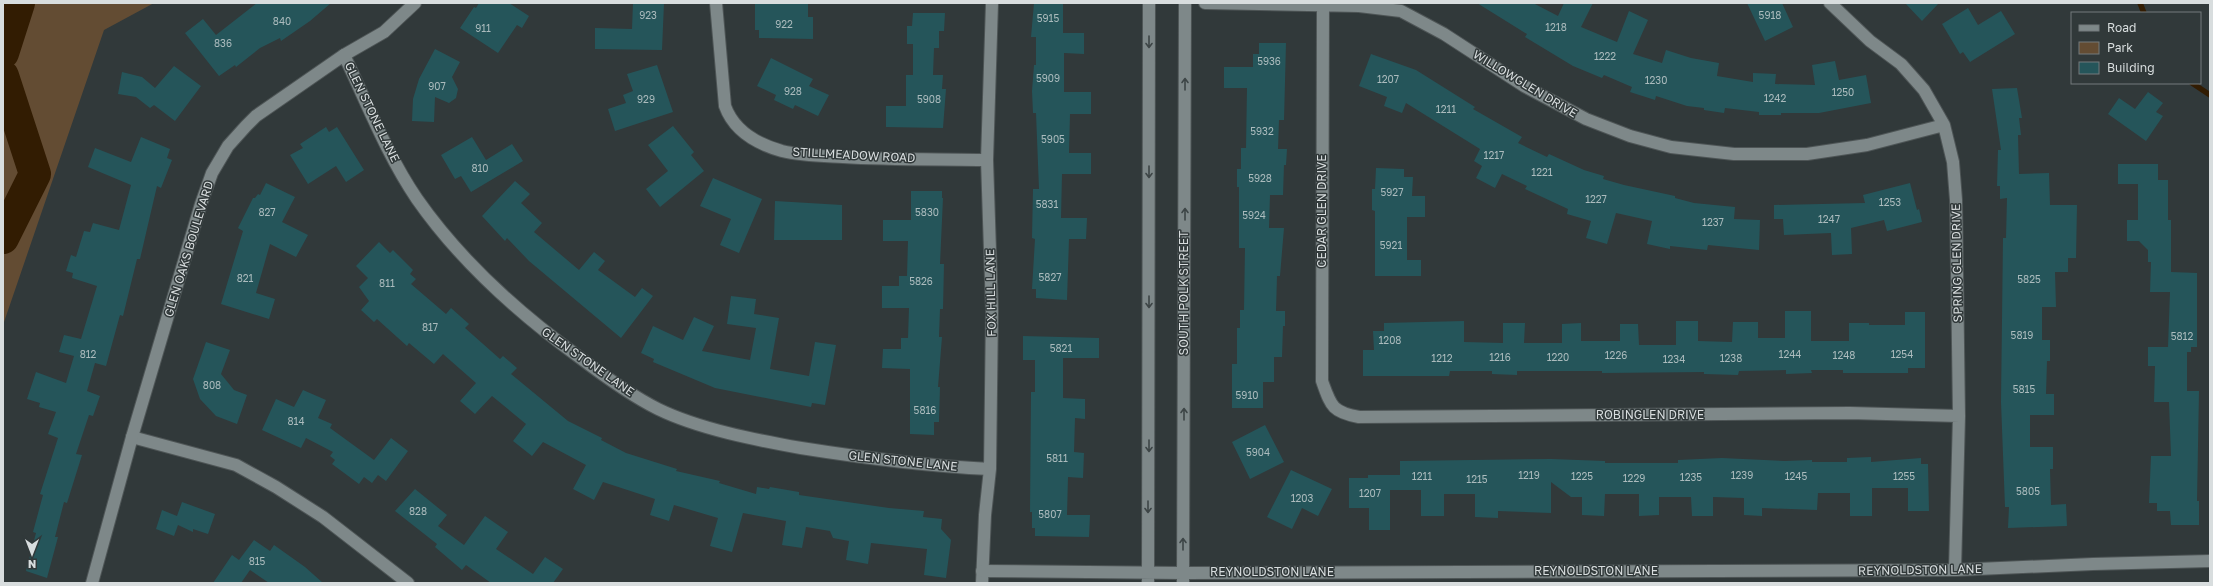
<svg xmlns="http://www.w3.org/2000/svg" width="2213" height="586" viewBox="0 0 2213 586" font-family="'Golos Text',sans-serif">
<style>
.green{fill:#634c33}
.lines{fill:none;stroke-linecap:round;stroke-linejoin:round}
.stream{stroke:#321c02;stroke-width:5.5}
.river{stroke:#321c02;stroke-width:32}
.building{fill:#25555a}
.street-casing{stroke:#4e5556;stroke-width:14}
.secondary-casing{stroke:#4e5556;stroke-width:14}
.street{stroke:#7e8889;stroke-width:12}
.secondary{stroke:#7e8889;stroke-width:12}
.oneway{stroke:#3d4546}
.labels{text-anchor:middle;stroke-width:3;stroke-linejoin:round;paint-order:stroke}
.number-label{font-size:10px;fill:#abbbbd}
.street-label{font-size:12px;fill:#d8ddde;stroke:#31393a}
</style>
<rect width="100%" height="100%" fill="#31393a"/>
<path class="green" d="M3 3H154L104 30 3 325Z"/>
<g class="lines">
<path class="stream" d="M2140 3 2144 13
M2192 83 2210 95"/>
<path class="river" d="M3 53 19 3
M3 76 35 174 3 238"/>
</g>
<path class="building" d="M257 3H331L310 21 281 41 280 38 260 48 236 67 235 65 219 76 185 33 203 19 216 35Z
M479 3H509L529 16 522 28 517 25 498 53 460 28 474 7 476 8Z
M633 3H664L662 50 595 49V28L632 29Z
M755 3 808 4V17H813V39L759 38V30H755Z
M1034 3H1063V33H1084V54L1064 53V92H1091V114H1070L1069 153H1091V174H1062L1061 218H1087L1086 239H1069L1067 300 1036 298V289H1032L1035 239 1032 238 1033 189H1039L1036 113H1033L1032 91 1034 65H1036V37H1031Z
M1477 3H1533L1558 16 1564 3H1593L1581 27 1617 42 1629 11 1648 20 1633 54 1662 63 1666 50 1691 58 1719 63 1717 76 1753 82V73L1776 74 1775 84 1815 85 1812 65 1835 61 1839 80 1866 75 1871 103 1819 113H1781V115H1759V112L1725 108 1724 113 1704 110V108L1687 106 1656 96 1655 100 1630 92 1632 87 1604 75 1602 78 1573 66 1525 37 1527 34Z
M1747 3H1782L1793 27 1765 41Z
M1905 3H1939L1922 21Z
M1968 8 1978 25 2001 11 2015 34 1970 62 1963 52 1960 54 1942 24Z
M913 13H945L944 31H939V48H934L933 75H943L942 89H946L943 128 886 127V106H906V75H913V44H907V26H912Z
M1259 43H1286L1284 120H1279L1278 149H1287L1286 165H1284L1283 195H1270L1269 228H1284L1280 276H1277L1276 311H1285V326H1283L1282 357H1274V382H1263V408H1232V364H1237V328H1240V310H1244L1245 248H1239V187H1237V169H1241V148H1246L1247 88H1224V67H1253V54H1259Z
M435 49 460 62 452 77 458 89 456 98 449 103 435 97 434 122 412 121 413 99 419 79Z
M1371 54 1416 70 1475 107 1473 109 1522 137 1518 143 1547 157 1549 154 1584 170 1604 176 1603 179 1624 185 1675 196V198L1694 203 1735 207 1734 219 1760 220 1759 250 1708 245 1707 250 1670 246V249L1647 244 1652 221 1616 213 1607 244 1586 238 1591 221 1567 214 1568 209 1525 189 1527 186 1502 174 1495 188 1476 178 1482 166 1474 161 1480 149 1406 103 1402 113 1384 106 1387 97 1359 86Z
M771 58 813 79 809 86 829 95 818 116 795 105 793 109 774 100 776 95 757 86Z
M657 65 673 112 615 131 608 109 626 103 623 95 633 91 627 74Z
M174 66 201 86 175 121 154 105 150 108 136 97 118 94 122 72 142 77 155 88Z
M2017 88 2022 118H2019L2021 135H2018L2019 174 2049 173 2050 205H2077L2076 258H2068V272H2055L2056 307H2042V340H2050V361H2047L2046 394H2054V415H2030V447H2053V469H2050L2051 505 2066 504 2067 526 2008 528 2009 507H2005L2001 402 2003 238H2006L2007 198 2000 199V186H1997L1998 150H2001L1992 89Z
M2148 92 2163 103 2156 112 2163 116 2146 141 2108 114 2119 98 2135 109Z
M673 126 694 152 691 155 704 171 660 207 646 189 668 171 648 145Z
M326 127 329 132 337 127 364 170 346 182 336 166 308 184 290 155 303 148 300 144Z
M141 137 170 149 167 158 172 160 161 188 157 186 140 259H137L123 316 120 315 106 366 95 363 87 391 100 396 93 416 89 415 76 454 82 455 67 503 64 502 55 537H58L47 578 26 571 36 533 33 532 43 495 40 494 58 438 48 434 56 412 39 407 40 403 27 399 36 372 66 383 74 356 59 352 64 335 81 339 97 286 72 278 73 273 66 271 71 255 76 257 84 231 90 232 93 223 119 230 131 185 88 167 95 148 131 162Z
M472 137 486 160 512 144 523 161 471 192 461 176 455 179 441 155Z
M2118 164H2158V180H2168V220H2171V272L2197 273V347H2191V352H2187V391H2199L2197 501H2199V525H2171L2170 511H2157V503H2149L2151 456H2171L2169 402H2154L2155 366H2148V347H2168L2170 292H2150L2151 262H2148V250L2139 241H2127V220H2138V184H2118Z
M1376 168 1404 169V177H1413L1412 196H1425V217H1407V260H1421V276H1375V211L1372 210V189H1375Z
M713 178 762 199 739 253 720 245 731 219 700 206Z
M515 181 530 194 521 203 542 223 534 232 579 270 594 252 605 261 598 270 635 297 642 288 653 296 621 338 529 261 507 238 505 241 482 216Z
M266 183 295 197 282 222 308 235 296 257 270 244 256 293 275 299 269 319 221 304 243 231 238 228 253 198H255L258 194 260 195Z
M1910 183 1917 210 1919 209 1922 222 1887 231 1884 220 1851 228 1852 254 1832 255 1831 233 1784 235 1783 219H1774V205L1865 203 1863 195Z
M911 191H942V198H943L940 264H944L943 309H940L939 337H942L938 387H940L939 422H934V435L910 434V369L882 368 883 349H901V338H908L909 308H882V286H899V276H907L908 241H883V220H911Z
M775 201 842 205V240H774Z
M379 242 390 253 393 250 413 270 410 274 416 279 411 284 446 314 451 308 469 324 465 328 500 359 503 356 517 368 511 374 568 421 602 438 601 440 626 453 677 469 676 471 720 481 719 483 756 494 757 487 769 489 770 487 799 492V495L889 508 924 511 923 517 942 519 941 529 951 540 946 578 924 575 927 549 871 543 868 564 846 560 849 541 833 538 830 531 806 527 802 548 782 545 786 521 743 513 732 552 710 546 718 518 674 505 669 521 650 515 655 499 603 482 594 500 573 489 586 465 543 442 532 456 513 441 526 424 492 396 475 414 460 401 476 383 443 354 434 364 409 343 407 346 377 319 374 322 361 310 369 301 359 287 368 278 356 266Z
M731 296 756 299 754 314 779 318 770 369 809 376 815 342 836 345 825 405 812 403 811 407 715 388 653 362 654 359 641 353 653 326 683 340 694 317 714 326 702 351 750 360 756 328 727 324Z
M1785 311H1811V341H1849V323H1869V325H1905V312H1925V368H1908V373H1843V370H1811L1812 373 1786 374V370L1739 371 1738 375 1704 374V372L1602 373V371H1517V375L1492 374V371H1450L1449 376H1363V350H1374L1373 331H1384V323L1464 321V342L1503 343V323H1525L1524 343H1562V324L1581 323V341H1620V324H1638L1639 345H1676V321H1698V341L1732 342 1733 322H1758V338H1785Z
M1023 336 1099 338V358H1063V398L1085 399V419L1075 418 1074 452 1084 453 1083 478 1068 477 1067 515H1090L1089 537 1035 536V528H1032V512H1030L1031 392H1035V360H1023Z
M206 342 230 350 221 374 234 390 247 395 237 424 216 416 200 399 193 379Z
M303 390 326 400 318 418 332 424 330 428 374 460 391 438 408 451 386 481 378 475 372 483 364 477 359 484 332 464 335 460 330 456 333 452 306 438 301 448 262 430 276 399 294 407Z
M1265 425 1284 462 1250 479 1232 442Z
M1871 457V462L1921 458V464H1928L1929 511H1908V488H1872V516H1850V493H1818L1817 510 1762 508V516L1744 515V498L1713 497V516H1692L1691 497H1659V515L1639 516V494H1605L1604 516 1582 515V497H1571L1551 482V513L1498 511V518L1475 517V494H1444V516H1421V490H1390V530H1369V508H1349V478H1368V475H1400V461L1551 459 1605 461V463H1678V460L1722 458 1785 461 1812 460V462H1847V458Z
M1291 470 1332 489 1318 516 1302 508 1292 529 1267 517Z
M415 489 447 515 438 526 464 545 485 516 508 532 496 549 533 574 545 557 563 569 553 583H491L466 565 462 570 435 547 437 544 395 511Z
M182 502 215 514 208 534 193 529V532L178 525 174 536 156 529 162 510 177 516Z
M254 540 270 551 274 545 305 567 323 583H269L250 570 241 583H213L232 555 239 560Z"/>
<g class="lines">
<g class="street-casing">
<path id="street" d="M716 3 725 106C734 131 757 144 782 151 802 156 823 156 843 157 891 160 939 159 987 160
M1205 3 1359 6 1401 11 1444 34 1524 86 1586 119 1630 136 1671 147 1734 154H1807L1867 145 1944 125
M1323 3 1322 381C1331 406 1332 412 1359 417L1850 413 1959 416
M1830 3 1870 41 1901 64 1924 90 1944 125 1953 162 1956 200 1959 416 1955 570
M344 55C367 103 387 155 417 199 461 262 517 312 579 357 604 376 630 395 658 409 699 429 756 440 801 448 864 458 927 466 990 469
M132 437 236 465 276 487 323 517 408 583
M982 583 985 515 990 469 992 311 987 160 992 3"/>
</g>
<g class="secondary-casing">
<path id="secondary" d="M982 571 1183 573 1955 570 2093 564 2210 561
M92 583 132 437 201 204 212 173 228 146 246 126 256 116 344 55 384 32 415 3
M1148 583 1149 3
M1183 583 1185 3"/>
</g>
<use href="#street" class="street"/>
<use href="#secondary" class="secondary"/>
</g>
<defs><path id="oneway-shaft" d="M-6 0H5M1.5-3L5.5 0L1.5 3" fill="none" stroke-width="1.6" stroke-linecap="round" stroke-linejoin="round"/></defs>
<g class="oneway">
<use href="#oneway-shaft" transform="translate(1149 42) rotate(90)"/>
<use href="#oneway-shaft" transform="translate(1185 84) rotate(-90)"/>
<use href="#oneway-shaft" transform="translate(1149 172) rotate(90)"/>
<use href="#oneway-shaft" transform="translate(1185 214) rotate(-90)"/>
<use href="#oneway-shaft" transform="translate(1149 302) rotate(90)"/>
<use href="#oneway-shaft" transform="translate(1184 414) rotate(-90)"/>
<use href="#oneway-shaft" transform="translate(1149 446) rotate(90)"/>
<use href="#oneway-shaft" transform="translate(1148 507) rotate(90)"/>
<use href="#oneway-shaft" transform="translate(1183 544) rotate(-90)"/>
</g>
<g class="labels">
<g class="number-label">
<text x="648" y="19">923</text>
<text x="1770" y="19">5918</text>
<text x="1048" y="22">5915</text>
<text x="282" y="25">840</text>
<text x="784" y="28">922</text>
<text x="1556" y="31">1218</text>
<text x="483" y="32">911</text>
<text x="223" y="47">836</text>
<text x="1605" y="60">1222</text>
<text x="1269" y="65">5936</text>
<text x="1048" y="82">5909</text>
<text x="1388" y="83">1207</text>
<text x="1656" y="84">1230</text>
<text x="437" y="90">907</text>
<text x="793" y="95">928</text>
<text x="1843" y="96">1250</text>
<text x="1775" y="102">1242</text>
<text x="646" y="103">929</text>
<text x="929" y="103">5908</text>
<text x="1446" y="113">1211</text>
<text x="1262" y="135">5932</text>
<text x="1053" y="143">5905</text>
<text x="1494" y="159">1217</text>
<text x="480" y="172">810</text>
<text x="1542" y="176">1221</text>
<text x="1260" y="182">5928</text>
<text x="1392" y="196">5927</text>
<text x="1596" y="203">1227</text>
<text x="1890" y="206">1253</text>
<text x="1047" y="208">5831</text>
<text x="267" y="216">827</text>
<text x="927" y="216">5830</text>
<text x="1254" y="219">5924</text>
<text x="1829" y="223">1247</text>
<text x="1713" y="226">1237</text>
<text x="1391" y="249">5921</text>
<text x="1050" y="281">5827</text>
<text x="245" y="282">821</text>
<text x="2029" y="283">5825</text>
<text x="921" y="285">5826</text>
<text x="387" y="287">811</text>
<text x="430" y="331">817</text>
<text x="2022" y="339">5819</text>
<text x="2182" y="340">5812</text>
<text x="1390" y="344">1208</text>
<text x="1061" y="352">5821</text>
<text x="88" y="358">812</text>
<text x="1790" y="358">1244</text>
<text x="1902" y="358">1254</text>
<text x="1616" y="359">1226</text>
<text x="1844" y="359">1248</text>
<text x="1500" y="361">1216</text>
<text x="1558" y="361">1220</text>
<text x="1442" y="362">1212</text>
<text x="1731" y="362">1238</text>
<text x="1674" y="363">1234</text>
<text x="212" y="389">808</text>
<text x="2024" y="393">5815</text>
<text x="1247" y="399">5910</text>
<text x="925" y="414">5816</text>
<text x="296" y="425">814</text>
<text x="1258" y="456">5904</text>
<text x="1057" y="462">5811</text>
<text x="1529" y="479">1219</text>
<text x="1742" y="479">1239</text>
<text x="1422" y="480">1211</text>
<text x="1582" y="480">1225</text>
<text x="1796" y="480">1245</text>
<text x="1904" y="480">1255</text>
<text x="1691" y="481">1235</text>
<text x="1634" y="482">1229</text>
<text x="1477" y="483">1215</text>
<text x="2028" y="495">5805</text>
<text x="1370" y="497">1207</text>
<text x="1302" y="502">1203</text>
<text x="418" y="515">828</text>
<text x="1050" y="518">5807</text>
<text x="257" y="565">815</text>
</g>
<g class="street-label">
<text transform="translate(1525 84) rotate(31)" y="4">WILLOWGLEN DRIVE</text>
<text transform="translate(372 112) rotate(64)" y="4">GLEN STONE LANE</text>
<text transform="translate(854 155) rotate(3)" y="4">STILLMEADOW ROAD</text>
<text transform="translate(1322 211) rotate(-90)" y="4">CEDAR GLEN DRIVE</text>
<text transform="translate(189 249) rotate(-73)" y="4">GLEN OAKS BOULEVARD</text>
<text transform="translate(1957 263) rotate(-91)" y="4">SPRING GLEN DRIVE</text>
<text transform="translate(991 293) rotate(-91)" y="4">FOX HILL LANE</text>
<text transform="translate(1184 293) rotate(-90)" y="4">SOUTH POLK STREET</text>
<text transform="translate(588 362) rotate(35)" y="4">GLEN STONE LANE</text>
<text x="1650" y="419">ROBINGLEN DRIVE</text>
<text transform="translate(903 461) rotate(6)" y="4">GLEN STONE LANE</text>
<text transform="translate(1920 570) rotate(-1)" y="4">REYNOLDSTON LANE</text>
<text x="1596" y="575">REYNOLDSTON LANE</text>
<text x="1272" y="576">REYNOLDSTON LANE</text>
</g>
</g>
<rect width="2213" height="586" fill="none" stroke="#d8ddde" stroke-width="8"/>
<rect x="2071" y="12" width="130" height="72" fill="#31393a" stroke="#747b7c"/>
<rect x="2079" y="25" width="20" height="6" fill="#7e8889" stroke="#747b7c"/>
<text x="2107" y="32" font-size="12" fill="#d8ddde">Road</text>
<rect x="2079" y="42" width="20" height="12" fill="#634c33" stroke="#747b7c"/>
<text x="2107" y="52" font-size="12" fill="#d8ddde">Park</text>
<rect x="2079" y="62" width="20" height="12" fill="#25555a" stroke="#747b7c"/>
<text x="2107" y="72" font-size="12" fill="#d8ddde">Building</text>
<g transform="translate(32 554) rotate(180)" stroke="#31393a" stroke-width="3" paint-order="stroke">
<path d="M0-3L7 15L0 10L-7 15Z" fill="#d8ddde"/>
<text y="-6" font-size="11" font-weight="bold" text-anchor="middle" fill="#d8ddde">N</text>
</g>
</svg>
